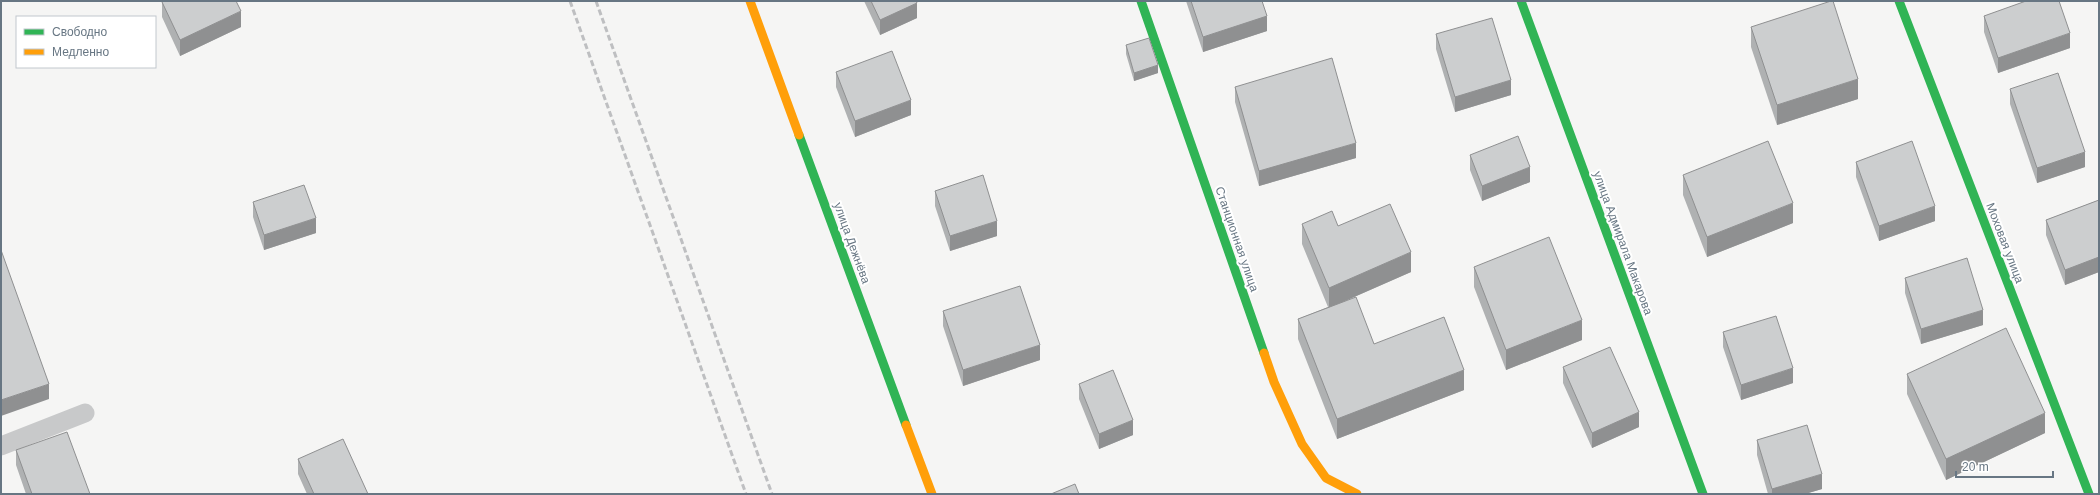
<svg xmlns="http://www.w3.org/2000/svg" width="2100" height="495" viewBox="0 0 2100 495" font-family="Helvetica,sans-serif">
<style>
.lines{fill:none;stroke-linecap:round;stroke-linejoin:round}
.lane{stroke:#c8c9ca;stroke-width:19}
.fast{stroke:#30b455;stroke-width:9}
.slow{stroke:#ff9f0a;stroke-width:9}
.rail{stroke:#bebfc1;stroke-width:3;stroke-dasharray:6 3;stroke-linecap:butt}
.wall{fill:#afb1b2}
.shaded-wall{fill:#8f9091}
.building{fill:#cccecf;stroke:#8f9091}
.labels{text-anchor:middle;stroke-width:4;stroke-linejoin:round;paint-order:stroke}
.street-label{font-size:12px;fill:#677683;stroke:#fff}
</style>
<rect width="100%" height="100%" fill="#f5f5f4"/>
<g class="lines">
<path class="lane" d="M1 446 85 413"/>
<path class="fast" d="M1141 1 1264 353
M1521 1 1703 494
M1899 1 2089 494
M799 135 906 425"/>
<path class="slow" d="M750 1 799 135
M1264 353 1274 382 1302 444 1326 478 1357 494
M906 425 932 494"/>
<path class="rail" d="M570 1 746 494
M596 1 772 494"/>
</g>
<path class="wall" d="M864 1H916L917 18 880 35Z
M1186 1H1262L1267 31 1203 52Z
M162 2 241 27 180 56 162 17Z
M1984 16 2070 48 1998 73 1984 32Z
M1751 27 1858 99 1777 125 1751 47Z
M1436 34 1511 95 1455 112 1436 49Z
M1126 45 1158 73 1134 81 1126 54Z
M836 72 911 115 855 137 836 87Z
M1235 87 1356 158 1259 186 1235 102Z
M2010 89 2085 167 2037 183 2010 104Z
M1470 155 1530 182 1482 201 1470 170Z
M1856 162 1935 221 1879 241 1856 177Z
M1683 175 1793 223 1707 257 1683 195Z
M935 191 997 236 950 251 935 206Z
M2099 200V272L2065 285 2046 235V220Z
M253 202 316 233 264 250 253 217Z
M1302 224 1338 226 1411 272 1345 301 1374 344 1464 390 1337 439 1298 339V319L1328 307 1302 244Z
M1474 267 1582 340 1506 370 1474 287Z
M1905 278 1983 325 1921 344 1905 293Z
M943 311 1040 360 963 386 943 326Z
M1723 332 1793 383 1741 400 1723 347Z
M1563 367 1639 427 1592 448 1563 383Z
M1907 374 2045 433 1946 480 1907 394Z
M1079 384 1133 435 1099 449 1079 399Z
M1757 440 1822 489 1805 494H1768L1757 455Z
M16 450 90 494H26L16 465Z
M298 459 368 494H307L298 474Z"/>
<path class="shaded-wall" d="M917 3V18L880 35V20Z
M241 11V27L180 56V40Z
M1267 16V31L1203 52V37Z
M2070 33V48L1998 73V58Z
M1158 65V73L1134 81V73Z
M1858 79V99L1777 125V105Z
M1511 80V95L1455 112V97Z
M911 100V115L855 137V121Z
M1356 143V158L1259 186V171Z
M2085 152V167L2037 183V168Z
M1530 167V182L1482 201V186Z
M1793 203V223L1707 257V237Z
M1935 206V221L1879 241V226Z
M316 218V233L264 250V235Z
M997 221V236L950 251V236Z
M1411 252V272L1329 308V288Z
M2099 257V272L2065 285V270Z
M1983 310V325L1921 344V329Z
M1582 320V340L1506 370V350Z
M1040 345V360L963 386V370Z
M1793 368V383L1741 400V385Z
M1464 370V390L1337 439V419Z
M49 384V399L1 416V400Z
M1639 412V427L1592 448V433Z
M2045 413V433L1946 480V459Z
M1133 420V435L1099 449V434Z
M1822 474V489L1805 494H1772V489Z"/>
<path class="building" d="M163 1H236L241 11 180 40 162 2Z
M871 1H916L917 3 880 20Z
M1191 1H1262L1267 16 1203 37Z
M1831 1H1833L1858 79 1777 105 1751 27Z
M2026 1H2059L2070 33 1998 58 1984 16Z
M1492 18 1511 80 1455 97 1436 34Z
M1149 38 1158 65 1134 73 1126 45Z
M892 51 911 100 855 121 836 72Z
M1332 58 1356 143 1259 171 1235 87Z
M2058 73 2085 152 2037 168 2010 89Z
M1518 136 1530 167 1482 186 1470 155Z
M1768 141 1793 203 1707 237 1683 175Z
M1912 141 1935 206 1879 226 1856 162Z
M983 175 997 221 950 236 935 191Z
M304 185 316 218 264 235 253 202Z
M2099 200V257L2065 270 2046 220Z
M1390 204 1411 252 1329 288 1302 224 1332 211 1338 226Z
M1549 237 1582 320 1506 350 1474 267Z
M1 250 49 384 1 400Z
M1967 258 1983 310 1921 329 1905 278Z
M1020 286 1040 345 963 370 943 311Z
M1356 297 1374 344 1444 317 1464 370 1337 419 1298 319Z
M1776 316 1793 368 1741 385 1723 332Z
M2006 328 2045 413 1946 459 1907 374Z
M1610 347 1639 412 1592 433 1563 367Z
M1113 370 1133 420 1099 434 1079 384Z
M1807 425 1822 474 1772 489 1757 440Z
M67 432 90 494H32L16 450Z
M343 439 368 494H314L298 459Z
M1075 484 1079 494H1051Z"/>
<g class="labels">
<g class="street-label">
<text transform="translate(1237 239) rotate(71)" y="4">Станционная улица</text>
<text transform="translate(852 243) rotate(70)" y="4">улица Дежнёва</text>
<text transform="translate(1623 243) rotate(70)" y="4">улица Адмирала Макарова</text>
<text transform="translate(2005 243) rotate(69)" y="4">Моховая улица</text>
</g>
</g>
<rect width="2100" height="495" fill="none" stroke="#677683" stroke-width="4"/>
<rect x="16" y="16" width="140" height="52" fill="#ffffff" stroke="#c2c8cd"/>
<rect x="24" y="29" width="20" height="6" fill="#30b455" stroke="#c2c8cd"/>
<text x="52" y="36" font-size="12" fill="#677683">Свободно</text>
<rect x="24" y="49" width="20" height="6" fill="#ff9f0a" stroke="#c2c8cd"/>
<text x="52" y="56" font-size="12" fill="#677683">Медленно</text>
<path d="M1956 471v6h97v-6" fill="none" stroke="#677683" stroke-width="2"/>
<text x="1962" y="471" font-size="12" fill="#677683" stroke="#ffffff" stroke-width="3" paint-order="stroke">20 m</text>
</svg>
